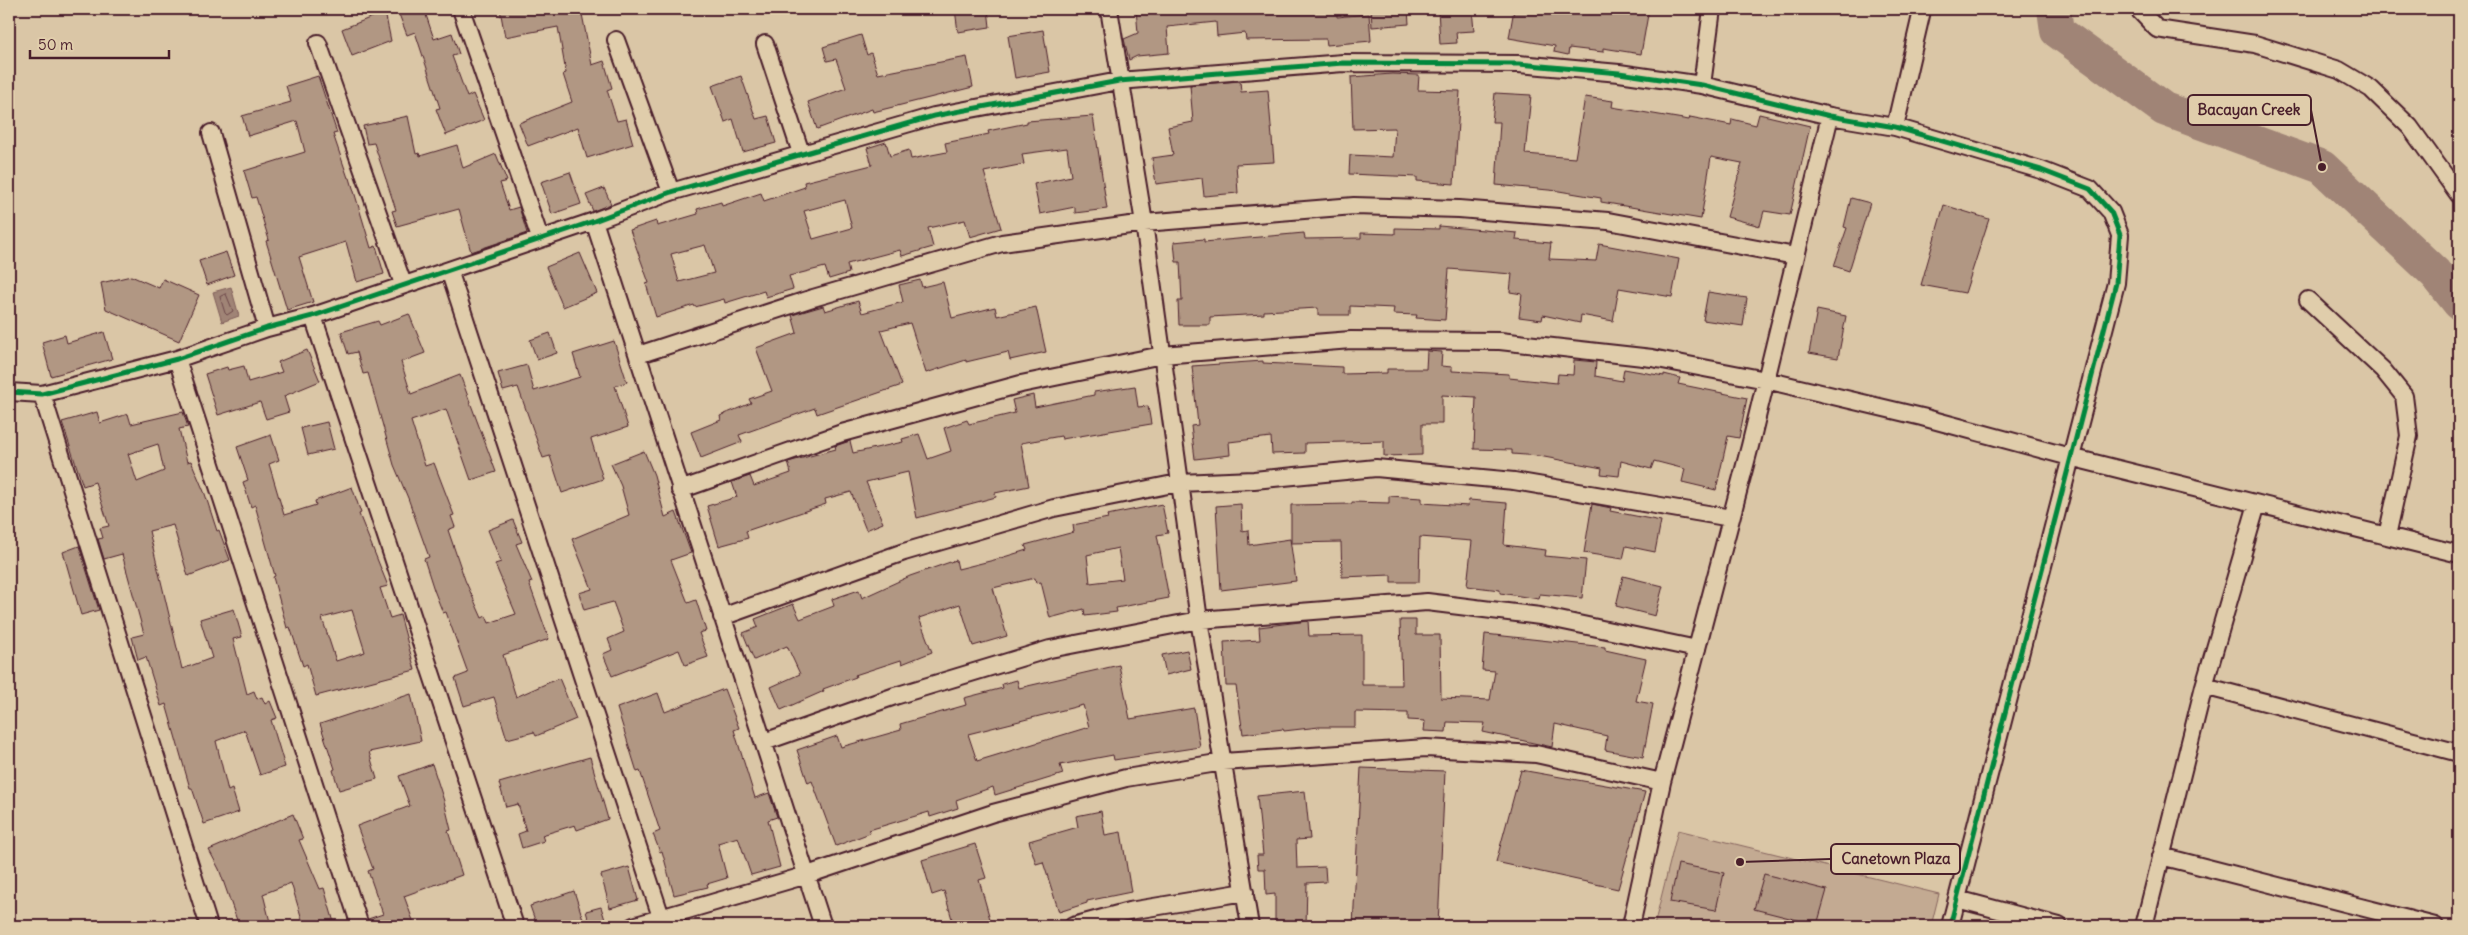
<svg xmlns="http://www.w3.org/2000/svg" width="2468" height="935" viewBox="0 0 2468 935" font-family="Delius,sans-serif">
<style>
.green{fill:#c3aa92;stroke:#86645e}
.water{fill:#a08476;stroke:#7e5c58}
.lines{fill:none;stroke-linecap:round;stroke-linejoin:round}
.shore{stroke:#6c4749;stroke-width:1}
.river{stroke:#a08476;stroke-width:34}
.building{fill:#b19783;stroke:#4a1f2b;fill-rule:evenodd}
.minor-casing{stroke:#4a1f2b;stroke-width:20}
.minor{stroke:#e0cdab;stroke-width:16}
.cycleway-casing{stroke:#e0cdab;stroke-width:8}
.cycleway{stroke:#00873e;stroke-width:5}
.leader{fill:none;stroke:#4a1f2b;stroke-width:2}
.callout-dot{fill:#4a1f2b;stroke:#e0cdab;stroke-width:2}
.callout{fill:#e0cdab;stroke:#4a1f2b;stroke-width:2}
.callout-label{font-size:15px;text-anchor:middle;font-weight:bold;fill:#4a1f2b}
</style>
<rect width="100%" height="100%" fill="#dac6a6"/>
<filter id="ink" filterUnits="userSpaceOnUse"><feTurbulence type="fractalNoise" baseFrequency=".02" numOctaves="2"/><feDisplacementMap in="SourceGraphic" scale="10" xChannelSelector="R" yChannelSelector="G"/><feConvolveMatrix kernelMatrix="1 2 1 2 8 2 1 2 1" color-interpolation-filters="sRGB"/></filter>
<g filter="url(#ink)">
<path class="green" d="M1678 830 1939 894 1931 926H1654Z"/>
<path class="water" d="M231 287 239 316 222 322 213 292Z"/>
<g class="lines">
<path class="shore" d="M226 294 233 311 227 315 225 313 220 297Z"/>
<path class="river" d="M2054 9 2057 31 2164 109 2322 167 2435 273 2459 303"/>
</g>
<path class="building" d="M397 9H424L434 39 452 33 459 54 452 56 467 97 473 94 484 120 446 135 436 109 440 108 415 32 407 35Z
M500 9H581L592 65 604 61 612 88 607 90 617 121 626 119 633 144 587 158 578 127 528 146 519 123 572 102 563 74 566 73 558 27 505 37Z
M955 9H988L990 27 958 32Z
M1136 9H1337V17L1369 14 1371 41 1327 45 1326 39 1246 40 1245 33 1217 36 1216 22 1167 27 1169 53 1137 56 1129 60 1124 39 1138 33Z
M1371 9H1408L1409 24 1372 27Z
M1438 9H1472L1474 31 1456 32 1457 43 1440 44Z
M1514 9H1571L1615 14 1616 9H1649L1641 54 1603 48V52L1569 48 1568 55 1554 52 1555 46 1509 38Z
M385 12 391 41 352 56 342 29Z
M1043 30 1050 72 1015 78 1008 36Z
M861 35 867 55 871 53 878 74 967 57 973 87 873 112 872 109 817 129 808 102 846 88 836 59 827 61 823 47Z
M1392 74 1419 75 1418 90 1460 91 1454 184 1417 181V177L1349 174 1350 155 1393 157 1395 128 1353 129 1351 77Z
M318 76 337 133 333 134 348 178H350L371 248 376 246 384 274 357 282 346 242 299 257 313 302 287 310 266 241 269 240 256 197 252 198 244 171 305 152 297 121 248 136 242 116 291 102 286 86Z
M741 76 756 119 768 116 776 143 743 152 733 119 725 122 712 86Z
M1240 81 1241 92 1268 90 1274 162 1236 164 1238 193 1204 196 1202 178 1156 184 1152 158 1173 155 1168 127 1193 122 1190 85Z
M1495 93 1531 95 1525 154 1575 158 1585 97 1613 101 1612 107 1689 120 1690 117 1731 125 1732 119 1756 125 1759 114 1810 126 1790 215 1764 211 1760 226 1727 217 1742 163 1711 157 1701 219 1601 202V198L1559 191 1496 185 1500 122H1492Z
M408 116 416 154 419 153 420 156 457 145 463 168 496 154 507 181 500 183 509 210 519 207 527 233 471 252 459 209 397 226 392 211 396 210 374 143 367 144 363 126Z
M1093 116 1107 209 1075 213V207L1040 214 1034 184 1071 176 1067 148 1022 154 1024 164 984 172 1001 228 970 237 965 220 928 228 933 247 902 256 900 250 847 264 849 273 829 279 825 267 789 276 793 289 766 297 764 291 725 303 724 299 695 307 694 305 656 317 646 284 649 283 630 230 656 221 657 226 698 214 697 209 721 202 722 206 761 193 764 201 805 187 804 182 872 165 867 148 886 142 890 156 909 150 911 159 947 152 945 143 989 134 988 131 1027 123V121ZM845 200 852 228 813 239 804 211ZM705 245 714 273 679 282 671 254Z
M570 172 581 204 552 214 541 182Z
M604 188 611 204 593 211 586 195Z
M1851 198 1870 203 1849 271 1834 266 1847 228 1844 227Z
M1944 205 1989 219 1965 293 1921 285Z
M1439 226 1517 233 1516 240 1551 243 1549 259 1596 261 1599 244 1679 259 1672 297 1619 288 1613 321 1581 315 1580 323 1543 315 1542 320 1519 317 1522 294 1510 292 1512 274 1449 269 1445 320 1416 318 1417 315 1393 314 1394 308 1350 306V315H1318V308L1264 311V314L1210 317V325H1179L1178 301H1182L1180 262H1176L1174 242 1204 239V242L1304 233 1305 239 1361 238V233L1395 234V228L1439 229Z
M226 252 234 275 207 285 199 261Z
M580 253 597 293 563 307 546 267Z
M131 276 159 288 163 279 199 295 179 341 106 309 101 283Z
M920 280 922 287 943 282 952 318 995 307 997 316 1036 307 1046 352 1010 360 1008 352 966 362V360L926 373 910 323 881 330 902 385 817 414 815 408 739 435 742 442 701 458 691 432 721 420 720 416 751 403 749 399 772 391 756 348 797 333 792 315 823 306 825 311 858 301 862 313 903 302 899 285Z
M1708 292 1747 298 1743 326 1703 320Z
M1817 310 1846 316 1838 358 1809 353Z
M409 314 425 353 401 362 411 394 460 375 496 472 471 480 446 409 411 421 425 466 434 463 454 515 451 516 455 527 448 530 465 580 482 618 486 616 489 623 516 614 495 564 501 562 488 530 513 520 522 542 516 544 532 582 529 583 549 639 503 655 516 697 559 678 576 719 536 736 534 732 507 739 494 697 464 706 455 678 468 673 446 612 443 613 434 590 424 559 429 557 408 498 394 465 368 373 363 374 357 352 348 354 341 332 378 321 380 325Z
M104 332 112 359 51 376 42 342 65 335 67 343Z
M550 333 557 353 537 360 530 340Z
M614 341 627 382 615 386 628 427 591 439 603 479 562 493 550 456 543 458 518 387 503 391 498 373 527 365 534 391 580 377 573 354Z
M307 350 320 381 284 396 289 412 266 419 260 402 218 415 205 374 227 367 228 370 244 366 248 382 282 372 278 362Z
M1427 351 1442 352 1441 366 1452 367V371L1509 374V378L1557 383 1558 374 1573 375 1574 360 1596 362 1595 376 1622 381 1624 369 1664 376V374L1680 378 1678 384 1747 398 1739 438 1728 436 1716 490 1682 482 1685 469 1654 461 1651 469 1621 461 1619 476 1601 474 1602 468 1539 456 1512 454V450L1474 449 1476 397 1442 395V424H1422V455L1384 456V441L1305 443V453L1272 454 1271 437 1229 442 1230 455 1195 459 1191 426 1198 425 1192 366 1263 361V363L1342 367V374L1387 373V369H1426Z
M1135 386 1138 407 1148 406 1151 424 1062 439 1061 436 1021 443 1029 486 995 493 996 497 917 518 908 472 866 482 883 523 866 530 851 492 825 499 826 504 746 531 748 538 719 546 707 506 737 497 732 482 750 476 754 486 791 473 788 462 836 449 835 446 850 441 853 453 903 442 902 439 919 434 928 459 951 451 944 428 967 420 969 424 1015 413 1012 400 1033 395 1035 407 1094 395V392Z
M97 412 100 423 128 414 131 424 183 412 188 427 179 429 187 462 191 461 205 494 217 531 219 530 230 560 188 576 173 525 149 531 182 669 212 658 200 619 234 609 242 637 233 639 247 694 254 691 257 699 262 697 265 704 270 701 277 718 271 720 285 767 260 775 245 730 216 741 228 791 232 789 239 812 204 824 192 788H190L166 704 161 706 146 657 138 660 132 637 144 634 122 554 104 559 98 539 103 538 100 528 109 526 95 482 83 486 62 422ZM158 444 164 471 137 482 128 454Z
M327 422 334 449 308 455 301 428Z
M271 435 279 460 269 464 284 515 316 505 315 501 352 487 361 513 359 514 388 586 380 588 390 618 400 615 415 670 316 696 307 664 303 666 290 627 287 628 273 577 275 576 255 505 251 507 243 482 248 480 237 447ZM352 610 365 652 336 661 322 618Z
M644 451 654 475 665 517 676 512 691 553 671 560 688 603 696 600 706 631 699 633 708 657 685 665 679 650 612 676 603 654 612 650 608 639 624 632 613 602 584 610 579 593 592 589 572 539 629 515 621 486 611 464Z
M1389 496 1422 498V503L1468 506 1469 500 1507 503 1504 545 1546 550 1545 556 1586 560 1582 598 1540 594 1539 599 1500 593V590L1467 586 1472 541 1420 537 1419 582H1391V575L1342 577 1341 542 1291 543V505L1352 504V502L1389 503Z
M1162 504 1168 533 1157 535 1169 598 1116 608 1117 612 1085 616 1084 609 1050 618 1041 582 1036 583 1035 578 993 588 1007 636 973 646 960 604 919 618 932 652 902 664 901 660 855 675 856 677 823 689 824 691 781 710 771 687 800 674 787 646 754 660 743 633 758 627 755 619 793 604 800 619 834 606 832 599 859 590 862 598 910 576 956 560 958 569 994 560 1027 550 1025 545 1074 532 1073 525 1108 518 1107 515ZM1118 548 1123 579 1090 583 1087 555Z
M1241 504 1242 531 1248 530 1249 545 1290 539 1296 581 1221 590 1216 506Z
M1592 504 1611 508 1610 511 1661 521 1655 552 1626 546 1623 559 1584 553Z
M79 546 99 610 81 615 63 552Z
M1623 576 1663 586 1655 616 1616 606Z
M1400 620H1416V635H1440L1441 698 1490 700 1495 671 1482 670 1485 634 1605 647V650L1646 659 1636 701 1653 704 1643 757 1605 750 1607 736 1555 724 1552 747 1483 732 1485 723 1447 722 1446 732 1424 731 1425 721 1408 720V713L1355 712V727H1319L1284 731 1283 729 1243 734 1236 686H1226L1224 642 1260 640 1259 627 1308 621 1309 636 1362 635V685H1402Z
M1187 650 1191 669 1166 675 1162 655Z
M1119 665 1130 719 1194 708 1200 747 1114 760 1113 755 1060 765 1063 774 995 795 993 787 956 800 958 808 930 817 929 812 869 830 870 833 836 846 812 781 808 783 797 750 837 736 841 747 901 730 900 724 966 705 964 698 1003 688 1002 684 1017 680 1019 688ZM1083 705 1089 727 977 761 968 734Z
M724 689 739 728 734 730 755 798 769 793 777 817 768 820 780 867 751 875 738 837 718 843 727 878 707 884 708 887 674 895 662 851 660 852 653 834 660 831 640 771 637 772 617 708 658 693 665 712Z
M411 694 421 741 369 752 377 779 339 790 333 770 335 769 320 724Z
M590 757 608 819 577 830 575 825 542 835 544 841 522 848 518 834 526 831 518 804 506 807 499 783Z
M432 764 444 801 451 830 448 831 462 875 404 896 415 926H370L368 919 383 914 368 871 373 869 357 826 410 806 399 776Z
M1361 768 1445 771 1438 926H1353Z
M1521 770 1645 792 1618 889 1496 862Z
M1305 791 1310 839 1296 840 1297 868 1325 867 1326 882 1307 883 1306 926H1275V894L1266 895 1265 869H1258L1257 855H1263L1257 796Z
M1101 811 1105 835 1121 832 1131 892 1087 901V903L1059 912 1043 862 1036 864 1029 841 1078 827 1076 816Z
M293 814 303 839 299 840 320 889 324 888 335 926H304L291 883 263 894 271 926H239L219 869 209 850Z
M975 844 986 878 979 880 992 926H954L944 891 932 895 922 860Z
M1678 864 1724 873 1716 910 1670 902Z
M629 867 638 900 610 908 601 875Z
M1764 874 1827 890 1817 925 1754 909Z
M574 891 584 922 571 926H537L530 906Z
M601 907 607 926H590L586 911Z"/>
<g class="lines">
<g class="minor-casing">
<path id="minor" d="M461 9 540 238
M1109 9 1144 223 1199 620 1250 926
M2138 9 2157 29 2255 44 2339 70 2371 89 2410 127 2459 195
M616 40 671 192
M318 43 403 284
M765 44 801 153
M1702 85 1712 9
M1895 127 1922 11
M211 133 267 328
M594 221 823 926
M449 270 664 926
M2308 300 2383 370 2404 396 2409 436 2387 536
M313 316 515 926
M638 355 813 298 1002 243 1144 223 1354 206 1459 209 1608 221 1795 256
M177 359 360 926
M9 392 42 394 177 359 267 328 313 316 594 221 671 192 934 116 1119 81 1343 63 1519 64 1619 73 1702 85 1830 116 1895 127 2041 170 2090 189 2111 212 2120 235 2116 283 1950 926
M42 394 209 926
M680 490 842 433 1021 384 1162 355 1351 340 1500 341 1652 358 1766 380 1922 417 2070 457 2459 554
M722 617 904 552 1054 508 1178 483 1254 480 1376 468 1514 481 1731 518
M2204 686 2459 753
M764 742 895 696 1050 649 1199 620 1427 602 1540 616 1697 649
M2161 856 2435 926
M1957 899 2059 926
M633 926 807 875 993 813 1126 778 1223 762 1426 748 1536 754 1662 782
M1073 926 1129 911 1245 892
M1631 926 1662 782 1750 446 1830 116
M2144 926 2204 686 2257 504"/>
</g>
<use href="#minor" class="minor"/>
<g class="cycleway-casing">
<path id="cycleway" d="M9 392 42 394 177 359 267 328 313 316 594 221 671 192 934 116 1119 81 1343 63 1519 64 1619 73 1702 85 1830 116 1895 127 2041 170 2090 189 2111 212 2120 235 2116 283 1950 926"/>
</g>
<use href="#cycleway" class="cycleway"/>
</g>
</g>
<path class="leader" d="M2322 167L2311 110M1740 862L1831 859"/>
<g class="callout-dot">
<circle cx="2322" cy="167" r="5"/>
<circle cx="1740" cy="862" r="5"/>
</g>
<g class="callout">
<rect x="2188" y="95" width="123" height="30" rx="5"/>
<rect x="1831" y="844" width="129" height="30" rx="5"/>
</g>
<g class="callout-label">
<text x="2249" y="115">Bacayan Creek</text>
<text x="1896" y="864">Canetown Plaza</text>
</g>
<rect width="2468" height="935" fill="none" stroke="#e0cdab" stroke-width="30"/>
<rect x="15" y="15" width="2438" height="905" fill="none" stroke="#4a1f2b" stroke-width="2" filter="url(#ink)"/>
<path d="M30 50v8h139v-8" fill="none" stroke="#4a1f2b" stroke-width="2.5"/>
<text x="38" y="50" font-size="15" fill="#4a1f2b" stroke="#e0cdab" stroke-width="4" paint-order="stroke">50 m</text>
</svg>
